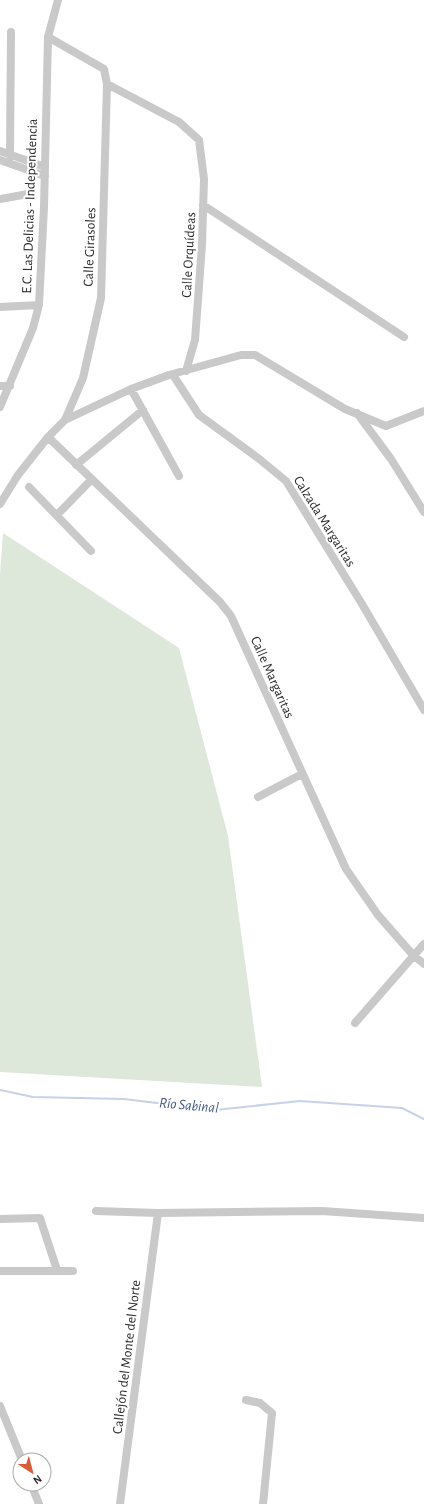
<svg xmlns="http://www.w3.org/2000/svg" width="424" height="1504" viewBox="0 0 424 1504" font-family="'Alegreya Sans',sans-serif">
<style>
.green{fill:#dde8da}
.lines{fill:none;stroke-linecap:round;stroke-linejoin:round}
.stream{stroke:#c7d1e7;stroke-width:2}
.minor{stroke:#c9c9c9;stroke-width:8}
.labels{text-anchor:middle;stroke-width:4;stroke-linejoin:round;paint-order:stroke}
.street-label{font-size:14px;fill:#2c2c2c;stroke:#fff}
.water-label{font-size:15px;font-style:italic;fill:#415786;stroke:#fff}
</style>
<rect width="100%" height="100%" fill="#fff"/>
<path class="green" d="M3 533 179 648 228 836 262 1087 0 1072V574Z"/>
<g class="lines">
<path class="stream" d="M0 1090 33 1097 124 1099 215 1110 300 1101 402 1108 424 1119"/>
<path class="minor" d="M48 37 104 69 107 84 101 298 83 378 65 420
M107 84 179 122 199 140 204 179 202 245 195 340 186 371
M0 151 45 167
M0 160 45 176
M9 163 10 154 11 32
M0 199 28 194
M203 205 404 337
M0 307 39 305
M173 375 199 415 258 458 286 481 362 604 424 710
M0 386H10
M131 389 179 476
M0 407 33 328 39 305 44 207 48 37 58 0
M357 413 391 459 424 512
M48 437 220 602 231 616 346 869 378 915 413 955 424 964
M76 465 143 410
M29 487 91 551
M0 504 18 475 48 437 65 420 131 389 169 375 241 355H255L345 409 386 426 424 411
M57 515 92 479
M258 797 302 774
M355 1023 424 944
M96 1211 158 1213 322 1211 424 1218
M0 1219 40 1218 57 1270
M0 1271H73
M246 1400 260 1403 272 1413 263 1504
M0 1406 22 1460
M31 1484 39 1504
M120 1504 158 1213"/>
</g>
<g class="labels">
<g class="street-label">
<text transform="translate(29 206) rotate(-88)" y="5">E.C. Las Delicias - Independencia</text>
<text transform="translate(89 247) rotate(-88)" y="5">Calle Girasoles</text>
<text transform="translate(188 255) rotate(-87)" y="5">Calle Orquídeas</text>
<text transform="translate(325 521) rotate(58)" y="5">Calzada Margaritas</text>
<text transform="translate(273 677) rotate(66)" y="5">Calle Margaritas</text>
<text transform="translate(126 1357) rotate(-83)" y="5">Callejón del Monte del Norte</text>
</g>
<g class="water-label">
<text transform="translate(189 1105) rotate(5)" y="5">Río Sabinal</text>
</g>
</g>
<g transform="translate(32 1472) rotate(144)"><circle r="19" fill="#ffffff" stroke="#ababab"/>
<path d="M0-3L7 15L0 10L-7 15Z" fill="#d75c39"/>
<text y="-6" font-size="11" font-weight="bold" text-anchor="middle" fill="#2c2c2c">N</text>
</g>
</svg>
